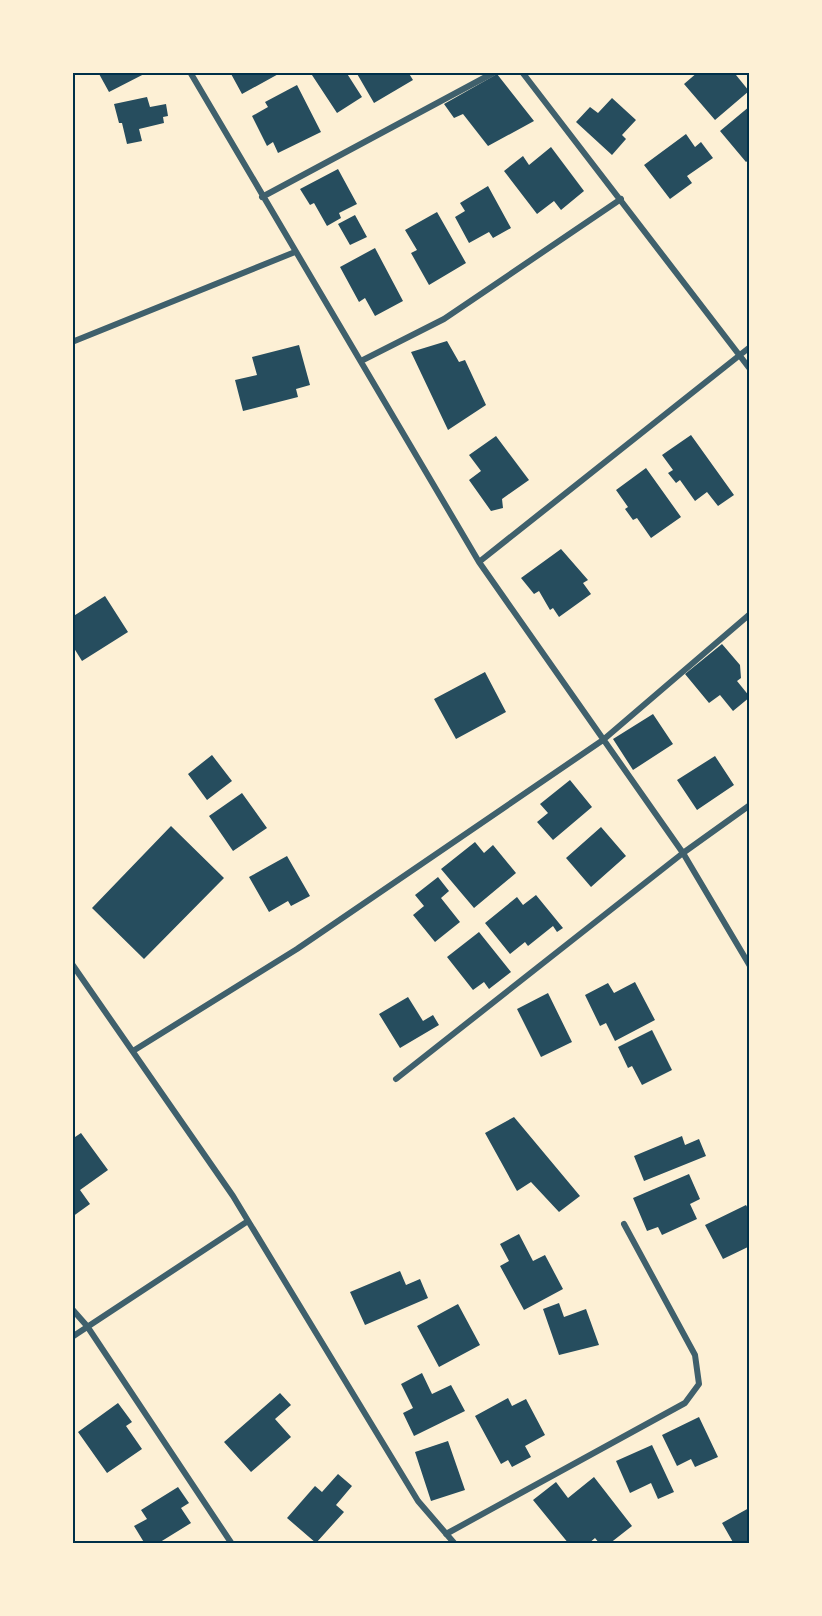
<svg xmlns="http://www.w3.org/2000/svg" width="822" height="1616" viewBox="0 0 822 1616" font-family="'Exo 2',sans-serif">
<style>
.building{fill:#264d5e}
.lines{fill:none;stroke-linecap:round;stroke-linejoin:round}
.minor{stroke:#3f606c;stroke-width:6}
.neatline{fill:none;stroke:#003049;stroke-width:2}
</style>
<rect width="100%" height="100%" fill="#fdf0d5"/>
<path class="building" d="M98 72H148L109 92Z
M230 72H282L242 94Z
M310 72H346L362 97 337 113Z
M356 72H408L413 80 374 103Z
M698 72H739L736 75 749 91 715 120 684 84Z
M497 74 534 121 488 146 463 114 454 118 444 104Z
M297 85 321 132 278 153 273 142 267 146 252 116 268 107 265 102Z
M147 97 150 107 166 104 168 116 163 117 164 123 139 129 142 141 127 144 122 123H119L114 104Z
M612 98 636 120 622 135 626 139 612 155 576 122 590 107 598 113Z
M750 106V159L746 162 720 131Z
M686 134 695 147 701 142 713 158 687 176 692 183 670 199 644 165Z
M551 147 584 191 561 210 554 201 537 214 504 171 523 156 529 165Z
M338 169 357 204 339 213 341 218 327 226 314 203 310 205 300 189Z
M488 186 511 228 493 238 489 232 469 243 455 217 465 211 460 203Z
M437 212 466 263 429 285 411 253 417 250 405 230Z
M355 215 367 237 350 245 338 224Z
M375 248 403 301 375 316 365 298 359 302 340 267Z
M447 341 459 362 465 360 486 405 448 430 411 352Z
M299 345 310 385 296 389 298 397 243 411 235 380 257 375 252 357Z
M691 435 734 495 718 506 707 492 695 501 680 480 676 483 668 473 673 470 662 455Z
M496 436 529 480 502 499 503 508 491 511 469 480 481 471 469 455Z
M646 468 681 517 651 538 637 518 633 520 625 509 628 507 616 490Z
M561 549 588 580 583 583 591 594 559 617 553 608 550 610 539 591 534 594 521 578Z
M105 596 128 632 82 661 72 645V617Z
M722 644 740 665 741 678 737 681 750 697 733 711 720 695 709 703 685 674Z
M485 672 506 712 456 739 434 699Z
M653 714 673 744 633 770 613 739Z
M212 755 232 781 207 800 188 774Z
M715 756 734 785 697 810 677 780Z
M570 780 592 807 553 840 537 822 548 813 540 804Z
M242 793 267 828 233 851 209 816Z
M171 826 224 878 144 959 92 908Z
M601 827 626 856 591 887 566 858Z
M475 842 484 853 493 845 516 873 474 908 441 869Z
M287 856 310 896 291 906 288 901 269 912 249 877Z
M438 877 449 891 441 898 460 922 435 942 413 915 424 906 415 895Z
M536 895 563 928 557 932 553 926 528 946 525 942 510 954 485 923 517 897 523 905Z
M479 932 511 972 489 989 484 982 473 990 447 957Z
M635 982 655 1020 615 1041 606 1023 600 1026 585 995 608 983 614 993Z
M548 993 572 1042 541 1057 517 1009Z
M408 997 423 1021 433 1015 439 1025 400 1048 379 1014Z
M652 1030 672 1070 642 1085 632 1066 628 1068 618 1047Z
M514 1117 580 1196 559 1212 531 1182 517 1191 485 1133Z
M81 1133 108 1170 80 1190 90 1204 72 1217V1139Z
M682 1136 685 1145 699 1139 706 1156 644 1181 634 1156Z
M689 1174 700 1199 690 1204 697 1219 662 1235 658 1227 647 1231 633 1198Z
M746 1205 750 1212V1246L723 1259 705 1225Z
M519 1234 533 1261 545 1255 563 1289 524 1310 500 1266 509 1261 500 1244Z
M400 1271 406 1285 420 1279 428 1298 365 1325 350 1292Z
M559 1303 564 1317 586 1309 599 1345 559 1355 543 1309Z
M458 1304 480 1345 439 1367 417 1326Z
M422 1373 432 1394 451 1385 465 1411 414 1436 403 1413 413 1408 401 1384Z
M280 1393 291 1405 275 1419 291 1437 251 1472 224 1442Z
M508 1398 512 1406 526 1399 545 1435 525 1446 531 1457 512 1467 508 1460 501 1464 475 1416Z
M118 1403 132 1422 126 1426 142 1449 107 1473 78 1432Z
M699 1417 718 1457 695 1467 691 1459 677 1466 662 1435Z
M448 1441 465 1490 431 1501 415 1452Z
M652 1445 674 1492 658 1499 651 1483 630 1493 616 1461Z
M338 1474 352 1486 336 1505 344 1512 316 1543 287 1518 315 1486 322 1492Z
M594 1477 632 1526 609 1544H600L595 1538 588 1544H569L533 1500 556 1482 568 1498Z
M178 1487 189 1503 181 1508 191 1523 157 1544H145L134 1526 147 1519 141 1510Z
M749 1508 750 1544H734L722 1523Z"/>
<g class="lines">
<path class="minor" d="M190 72 479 562 683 853 750 966
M522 72 750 369
M262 197 495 72
M72 342 295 252
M361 361 444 319 621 199
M479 562 750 347
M72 964 233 1196 418 1501 455 1544
M133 1051 297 949 603 740 750 614
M396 1079 683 853 750 805
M72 1309 87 1326 232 1544
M72 1337 248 1221
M446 1534 685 1403 699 1384 695 1355 624 1224"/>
</g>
<rect width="822" height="1616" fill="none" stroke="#fdf0d5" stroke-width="147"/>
<rect x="74" y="74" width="674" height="1468" class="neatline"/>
</svg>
